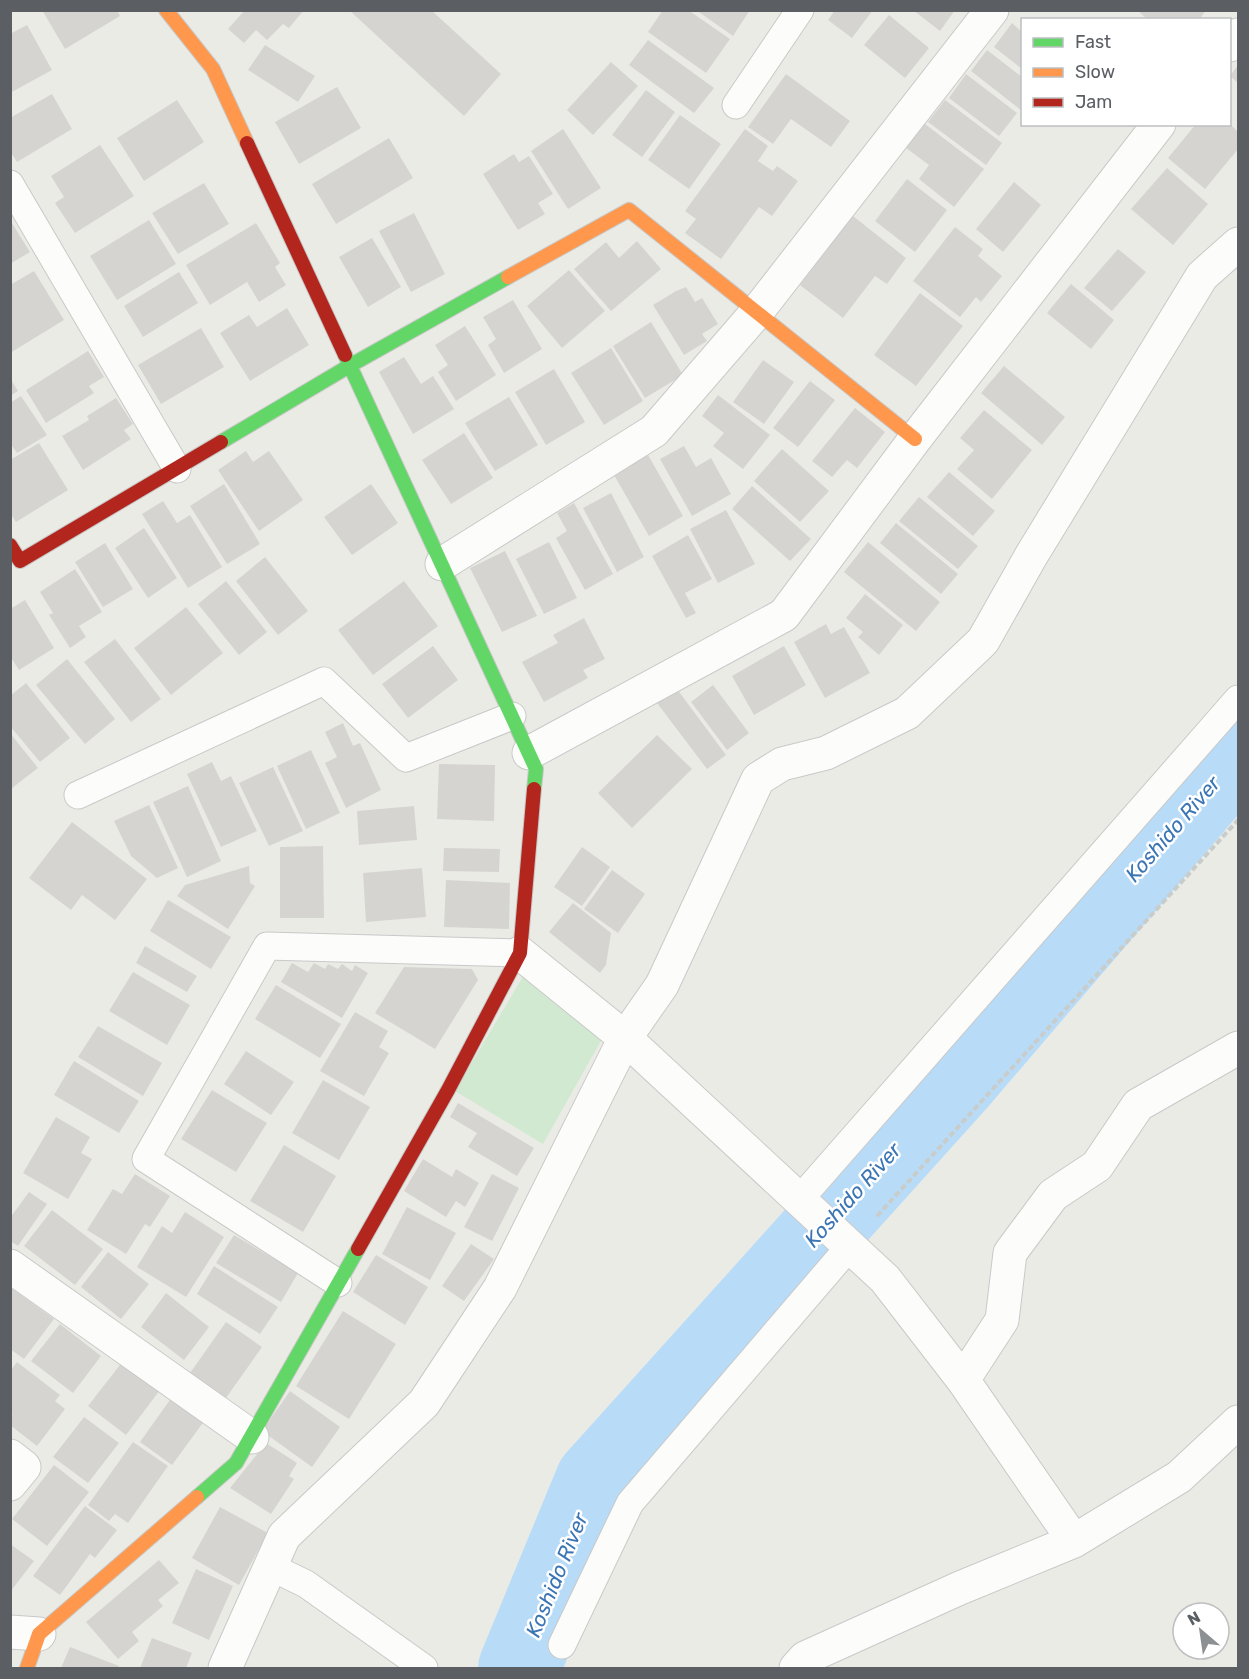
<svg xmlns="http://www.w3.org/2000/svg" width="1249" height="1679" viewBox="0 0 1249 1679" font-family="Rubik,sans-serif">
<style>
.green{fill:#d2e9d1}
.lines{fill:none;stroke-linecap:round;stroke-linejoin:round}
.river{stroke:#b8dcf8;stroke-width:82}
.building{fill:#d5d4d1}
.lane-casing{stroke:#c8c9c8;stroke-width:29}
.street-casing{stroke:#c8c9c8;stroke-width:35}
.fast-casing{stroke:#c7c8c6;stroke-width:16}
.slow-casing{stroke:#c7c8c6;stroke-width:16}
.jam-casing{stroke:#c7c8c6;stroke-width:16}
.path{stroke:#c8ccca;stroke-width:4;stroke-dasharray:6 3;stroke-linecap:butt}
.lane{stroke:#fcfcfb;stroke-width:27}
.street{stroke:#fcfcfb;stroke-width:33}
.fast{stroke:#63d668;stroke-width:14}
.slow{stroke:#ff974d;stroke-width:14}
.jam{stroke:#b3261e;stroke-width:14}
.labels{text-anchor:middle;stroke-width:5;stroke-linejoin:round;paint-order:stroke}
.water-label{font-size:21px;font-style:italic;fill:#3c75b4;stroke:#fff}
</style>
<rect width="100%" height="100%" fill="#ebebe6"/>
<path class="green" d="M525 973 602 1039 543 1144 455 1091Z"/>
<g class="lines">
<path class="river" d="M519 1668 596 1481 957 1080 1238 752"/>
</g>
<path class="building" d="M42 10H117L120 16 65 49Z
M245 10H304L289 28 283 24 267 40 256 30 244 43 228 29Z
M349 10H431L501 74 464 116Z
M663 10H688L730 39 706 73 648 32Z
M696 10H750L733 36Z
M835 10H873L852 38 828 20Z
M913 10H955L940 31Z
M1137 10H1206L1199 20H1148Z
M889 15 929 48 905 78 864 45Z
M1012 23 1022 32V69L994 47Z
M27 25 52 70 10 93V34Z
M648 40 714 88 694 113 629 65Z
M265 45 315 76 298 102 248 70Z
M987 50 1022 77V111L971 71Z
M611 62 638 86 593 135 567 110Z
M1238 65V83L1230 76Z
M786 74 850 121 831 147 791 119 773 144 748 127Z
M966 74 1017 113 999 136 949 98Z
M337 87 361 128 299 164 275 122Z
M646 90 675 112 642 157 612 135Z
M52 94 72 129 17 162 10 151V118Z
M177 100 204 142 144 181 117 138Z
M945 100 1002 143 986 165 928 122Z
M680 115 721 144 689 189 648 160Z
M925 124 984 169 954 207 919 179 929 165 906 148Z
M1196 124H1230L1238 132V149L1205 189 1168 158Z
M563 129 601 188 568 209 531 151Z
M745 129 768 146 758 161 773 171 777 166 798 181 772 216 759 207 721 259 685 233 696 219 685 211Z
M389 138 413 178 336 224 312 184Z
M100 145 134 196 75 233 55 203 64 197 51 176Z
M514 154 519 162 529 156 553 194 538 203 545 214 518 230 483 174Z
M1167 168 1208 204 1173 245 1131 209Z
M907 179 947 210 915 252 875 221Z
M1014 182 1041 205 1003 252 976 229Z
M204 183 229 224 178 254 152 213Z
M414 213 445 274 411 292 379 231Z
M853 216 906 258 887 284 875 276 843 318 800 285Z
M10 220 30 252 10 264Z
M149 220 176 264 117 300 90 256Z
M256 223 280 263 275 267 286 285 259 302 247 282 210 305 186 265Z
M955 227 983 249 978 256 1002 276 981 302 976 297 960 317 913 281Z
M372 238 401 287 368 307 339 257Z
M637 241 661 269 611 311 574 269 606 242 619 258Z
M1118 249 1146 272 1112 311 1084 288Z
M569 270 605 311 562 348 527 306Z
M34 271 64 320 10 353V285Z
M179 272 198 303 143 337 124 306Z
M1071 284 1114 320 1091 349 1047 313Z
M686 287 695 302 702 298 718 324 702 334 707 341 684 355 653 305 676 291Z
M920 293 963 326 916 386 874 355Z
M513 300 542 349 504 373 488 345 496 339 483 317Z
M287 308 309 345 250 381 220 333 249 315 257 327Z
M651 322 683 375 645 398 613 346Z
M465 326 496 375 456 401 438 372 448 365 435 345Z
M201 328 224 367 161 404 138 365Z
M611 348 643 401 604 425 571 373Z
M88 351 104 377 89 386 94 393 46 423 26 390Z
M404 357 421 384 433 376 454 409 413 434 379 372Z
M763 360 794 382 764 424 733 402Z
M1004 366 1065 417 1042 445 981 393Z
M554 369 585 422 546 445 515 392Z
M10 378 18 391 10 396Z
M810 381 835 400 798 447 773 428Z
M718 395 770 435 743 469 713 446 724 433 702 416Z
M21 396 47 435 17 453 10 443V403Z
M509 397 538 445 495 471 465 423Z
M116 398 133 424 124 430 131 439 83 470 62 436 89 420 87 416Z
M855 408 885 432 857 468 847 460 832 477 812 461Z
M984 410 1032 450 992 499 957 469 974 450 960 438Z
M464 433 493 478 451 504 422 460Z
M39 443 68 490 16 522 10 513V460Z
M684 446 696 467 711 458 731 494 692 516 660 459Z
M782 449 829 491 800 522 754 481Z
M246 451 253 462 269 451 303 500 259 531 218 470Z
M648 455 683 516 649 536 614 475Z
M949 472 995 511 973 536 927 497Z
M224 484 260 544 227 564 190 506Z
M371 484 398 523 352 555 324 517Z
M752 486 811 539 790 561 732 509Z
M611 493 644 557 617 572 583 508Z
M919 497 978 546 958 569 899 521Z
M163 501 177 523 190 515 222 567 188 588 142 514Z
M574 503 613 574 585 590 556 538 567 531 557 513Z
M726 510 755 564 718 583 690 529Z
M896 523 958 574 941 594 880 543Z
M144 528 177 578 148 598 115 548Z
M688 535 712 579 685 593 696 613 686 618 652 556Z
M549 542 577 598 544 614 516 559Z
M868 542 940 602 916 631 844 572Z
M105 543 133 589 103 607 75 562Z
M505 551 537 616 502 632 470 568Z
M265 557 308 611 278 635 236 581Z
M75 569 102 612 79 626 86 637 70 648 49 615 53 613 40 592Z
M226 581 267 632 239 655 198 604Z
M404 581 438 626 373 675 338 630Z
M865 594 903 625 879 655 858 637 863 632 846 618Z
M25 600 54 648 19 670 10 656V609Z
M186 607 223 653 171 695 134 648Z
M584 618 605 659 583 670 588 678 544 702 522 662 558 643 553 635Z
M826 624 831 634 844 627 870 673 825 698 794 642Z
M115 639 161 699 131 722 84 662Z
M433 646 458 680 408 718 382 684Z
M784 646 806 685 754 715 732 676Z
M67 659 115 719 85 744 36 685Z
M26 683 70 738 40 762 10 726V696Z
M713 685 749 733 727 750 691 702Z
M677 689 726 755 707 769 657 703Z
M343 723 353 746 360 743 381 790 346 808 325 763 337 757 325 732Z
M10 733 38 768 12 788 10 787Z
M657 735 692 769 632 828 598 793Z
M311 750 340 813 306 829 277 766Z
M212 762 221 781 231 776 257 831 221 847 187 774Z
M439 764 495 765 494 821 437 819Z
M273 767 303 831 269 846 239 783Z
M188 786 221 861 187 877 153 802Z
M149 805 178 868 157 878 131 856 114 821Z
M414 806 417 840 359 845 357 811Z
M72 822 147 879 115 920 82 895 71 910 29 878Z
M323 846 324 918H280V847Z
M582 847 610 867 582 906 554 887Z
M444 848 500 849 499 872 443 871Z
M249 866 250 883 255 886 228 929 177 896 185 885Z
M422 868 426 917 366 922 363 873Z
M612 870 645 894 618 933 584 909Z
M446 880 510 883 509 929 444 927Z
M168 900 231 937 211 969 150 931Z
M573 903 611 933 606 965 600 973 549 932Z
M145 946 197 976 187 992 136 963Z
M292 963 308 972 314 963 325 969 328 964 338 969 342 964 352 971 355 965 368 973 342 1018 281 982Z
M404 967 472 969 478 980 435 1049 375 1013Z
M133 972 190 1005 167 1045 109 1011Z
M276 985 341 1024 320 1058 255 1019Z
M355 1012 388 1031 379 1047 389 1053 364 1096 320 1071Z
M98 1026 162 1063 143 1096 78 1057Z
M246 1051 294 1082 271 1115 224 1084Z
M74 1061 139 1101 119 1133 54 1095Z
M323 1080 370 1107 339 1160 292 1133Z
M212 1090 267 1123 236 1172 181 1139Z
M458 1103 534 1148 517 1176 468 1147 477 1133 450 1117Z
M56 1117 90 1137 81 1153 92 1159 68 1199 23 1173Z
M284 1145 336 1176 303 1232 250 1201Z
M423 1159 452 1177 456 1169 479 1183 465 1207 456 1201 446 1217 404 1191Z
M135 1174 170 1196 150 1227 145 1224 126 1254 87 1230 113 1189 122 1194Z
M492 1174 519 1188 492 1241 464 1227Z
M29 1192 47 1204 18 1246 10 1241V1218Z
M407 1207 456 1233 430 1280 382 1254Z
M52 1210 103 1249 75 1285 24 1246Z
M185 1212 224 1237 186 1297 137 1267 162 1226 172 1233Z
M234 1235 298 1273 281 1302 216 1263Z
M471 1244 494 1259 464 1301 442 1286Z
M108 1252 149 1284 121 1319 81 1287Z
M376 1255 428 1287 405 1325 353 1292Z
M214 1266 278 1307 260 1334 197 1294Z
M10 1287 54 1319 24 1359 10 1349Z
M166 1293 209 1327 184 1360 141 1327Z
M343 1311 396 1344 349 1419 296 1386Z
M226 1322 262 1347 226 1398 190 1373Z
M60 1324 101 1356 73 1393 31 1361Z
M123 1361 160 1390 126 1435 88 1406Z
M17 1362 60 1395 55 1401 65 1409 37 1446 10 1425V1417L13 1414 10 1412V1371Z
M290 1391 340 1427 312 1467 262 1431Z
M172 1397 205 1420 172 1465 140 1442Z
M84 1417 119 1443 88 1483 53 1457Z
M133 1442 168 1466 128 1523 115 1514 109 1521 88 1505Z
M266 1443 297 1463 289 1476 294 1479 271 1514 230 1488Z
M54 1465 89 1492 47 1546 12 1519Z
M85 1506 117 1530 95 1558 90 1554 60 1595 33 1576Z
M220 1507 268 1533 239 1585 192 1558Z
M10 1544 34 1561 10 1592Z
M159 1560 179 1583 158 1600 163 1606 132 1632 139 1641 118 1659 86 1622Z
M196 1569 233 1586 209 1640 172 1623Z
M152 1638 192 1653 186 1668H140Z
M70 1647 119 1666 118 1668H61Z"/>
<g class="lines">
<g class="lane-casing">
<path id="lane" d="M736 105 800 10
M10 184 177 469
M78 795 324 681 406 758 512 716
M799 1200 1238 699
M338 1283 146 1159 267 946 520 953
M269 1566 306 1584 424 1668
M562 1645 630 1503 850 1246"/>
</g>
<g class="street-casing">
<path id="street" d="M1230 45 1238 35
M442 564 654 431 756 313 992 10
M529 753 784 615 915 439 1159 124
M520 953 625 1038 885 1279 963 1380 1074 1541
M10 1266 252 1437
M963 1380 1002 1320 1010 1253 1053 1195 1097 1166 1138 1105 1238 1048
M10 1456 24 1467 10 1484
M10 1632 39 1634
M225 1668 284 1536 424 1403 500 1288 625 1038 662 985 758 779 782 764 826 753 907 713 983 641 1031 556 1202 276 1238 244
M796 1668 805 1658 960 1588 1074 1541 1179 1477 1238 1422"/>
</g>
<g class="fast-casing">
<path id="fast" d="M345 355 536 769 534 789
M221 442 351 365 508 277
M197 1497 236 1463 358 1249"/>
</g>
<g class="slow-casing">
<path id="slow" d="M166 10 213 69 247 143
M508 277 629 210 915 439
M27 1668 39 1634 197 1497"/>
</g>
<g class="jam-casing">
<path id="jam" d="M247 143 345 355
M10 545 20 561 221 442
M358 1249 448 1090 520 953 534 789"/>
</g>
<path class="path" d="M877 1216 1238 820"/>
<use href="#lane" class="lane"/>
<use href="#street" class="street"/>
<use href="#fast" class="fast"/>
<use href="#slow" class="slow"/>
<use href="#jam" class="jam"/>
</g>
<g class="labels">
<g class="water-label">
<text transform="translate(1173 829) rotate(-49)" y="7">Koshido River</text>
<text transform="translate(853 1195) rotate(-48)" y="7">Koshido River</text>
<text transform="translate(557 1575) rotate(-68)" y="7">Koshido River</text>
</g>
</g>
<rect width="1249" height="1679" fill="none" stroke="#5b5f64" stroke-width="24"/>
<rect x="1021" y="18" width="210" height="108" fill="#ffffff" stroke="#bdbfc1" stroke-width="1.5"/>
<rect x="1033" y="38" width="30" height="9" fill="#63d668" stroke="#bdbfc1" stroke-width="1.5"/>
<text x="1075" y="48" font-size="18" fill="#5b5f64">Fast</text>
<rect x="1033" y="68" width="30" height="9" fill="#ff974d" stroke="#bdbfc1" stroke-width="1.5"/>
<text x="1075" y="78" font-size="18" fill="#5b5f64">Slow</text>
<rect x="1033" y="98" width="30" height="9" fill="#b3261e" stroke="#bdbfc1" stroke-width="1.5"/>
<text x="1075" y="108" font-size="18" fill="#5b5f64">Jam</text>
<g transform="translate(1201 1631) rotate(331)"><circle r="28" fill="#ffffff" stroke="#bdbfc1" stroke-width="1.5"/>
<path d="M0-4.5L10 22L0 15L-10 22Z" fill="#8d9092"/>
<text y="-9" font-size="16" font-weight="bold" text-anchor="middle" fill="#5b5f64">N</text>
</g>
</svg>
